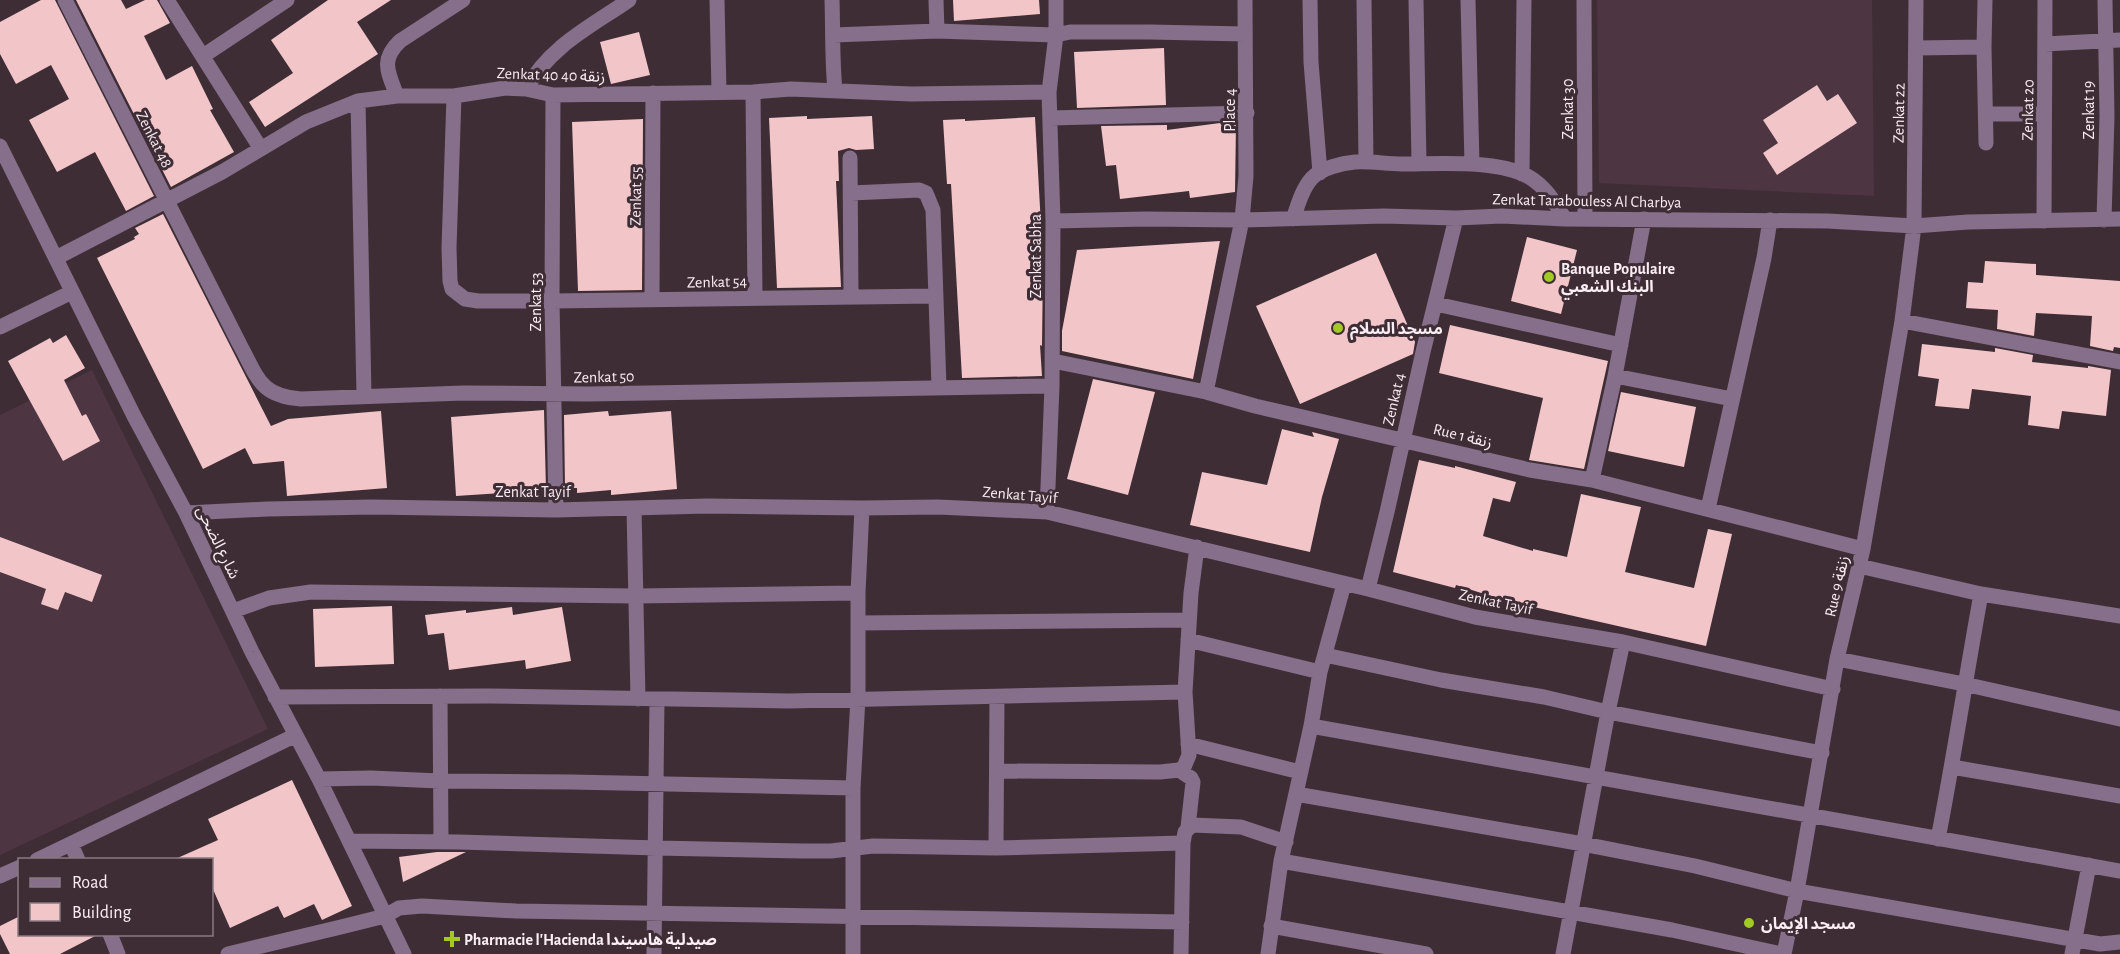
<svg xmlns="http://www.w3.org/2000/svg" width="2120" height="954" viewBox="0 0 2120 954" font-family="'Alegreya Sans','Noto Sans Arabic',sans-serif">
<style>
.built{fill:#4d3542}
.building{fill:#f2c6c9}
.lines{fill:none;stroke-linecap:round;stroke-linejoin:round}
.minor{stroke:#856f8a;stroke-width:15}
.poi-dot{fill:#a3c926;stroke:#3f2d36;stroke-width:2}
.labels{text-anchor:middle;stroke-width:6;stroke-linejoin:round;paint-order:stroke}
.street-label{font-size:16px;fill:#faedf3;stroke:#3f2d36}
.poi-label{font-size:16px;font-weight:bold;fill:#faedf3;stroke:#3f2d36;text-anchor:start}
</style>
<rect width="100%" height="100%" fill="#3f2d36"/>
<path class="built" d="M1597 0H1872L1874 196 1599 183Z
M92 370 268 729 0 855V415Z"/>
<path class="building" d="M41 0H55L154 196 126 211 95 152 57 172 29 120 69 99 51 65 16 84 0 54V22Z
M76 0H121L126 9 145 0H157L170 23 144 36 166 80 192 66 213 109 210 110 234 152 171 187Z
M328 0H391L357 22 378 54 265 127 249 102 293 73 271 40Z
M953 0H1039L1040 14 954 21Z
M639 32 650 75 611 84 600 42Z
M1164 48 1166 105 1077 108 1074 52Z
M1817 85 1827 101 1838 94 1857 123 1777 175 1763 153 1778 143 1763 120Z
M807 116V119L872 116 874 149 856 150 849 148 838 151 839 181H836L841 287 777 288 769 118Z
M1035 117 1043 262 1042 346 1040 345 1042 376 962 378 951 184H947L943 120 965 119V121Z
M643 119 642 290 578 291 572 122Z
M1220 123H1236L1235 192 1190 198 1189 191 1120 199 1116 165 1106 166 1101 126 1167 125V130Z
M163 214 271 426 288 419 381 411 387 488 287 496 284 461 253 464 245 448 203 469 97 258 135 239 134 237 139 234 135 228Z
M1527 237 1577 250 1561 314 1511 301Z
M1220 241 1193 379 1062 351V331L1077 250Z
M1376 253 1415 342 1413 354 1300 404 1256 306Z
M1985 261 2036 264V275L2120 281V348L2114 347 2113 351 2090 346 2092 316 2036 313 2034 336 1997 329 1998 310 1966 308 1968 282 1983 283Z
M1450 325 1608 361 1584 469 1529 460 1543 398 1439 373Z
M66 335 85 368 64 380 82 416 86 414 100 441 63 461 8 361 50 338 53 343Z
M1922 344 1995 352V348L2033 355 2032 362 2088 368V366L2111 370 2106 416 2062 411 2059 429 2028 425 2031 396 1972 389 1969 409 1935 406 1939 379 1918 376Z
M1093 379 1155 392 1128 495 1067 479Z
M1621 392 1696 407 1684 467 1608 451Z
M544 410 546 490 456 496 451 417Z
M608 411 609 416 671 411 677 489 611 495V490L577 493V488H565L564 415Z
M1282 429 1314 437 1312 432 1339 439 1322 497 1310 552 1190 525 1202 472 1267 485Z
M1419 460 1455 468V466L1516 482 1510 502 1493 498 1483 536 1533 551V549L1567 557 1581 494 1641 507 1625 572 1694 588 1708 529 1732 534 1706 646 1516 603V604L1456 585 1455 588 1393 572Z
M0 537 102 575 92 602 65 592 58 610 41 604 46 589 0 572Z
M392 606 394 664 315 667 313 609Z
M512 607 513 615 562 607 571 661 526 669 525 660 449 670 444 633 428 635 425 615 466 610V613Z
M292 780 352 906 322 920 314 904 284 918 278 906 230 928 212 887V860H173L218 840 208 819Z
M437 852H466L403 882 399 857Z
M20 916V934H99L60 954H10L0 934V926Z"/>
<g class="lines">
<path class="minor" d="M65 0 240 345C258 378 260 396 301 399L463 393 589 394 1052 386
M167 0 261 149
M717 0 719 92
M832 0C833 30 832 60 835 90
M936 0 937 31
M1310 0 1311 62 1320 173
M1364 0 1366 162
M1416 0 1419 163
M1468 0 1472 164
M1584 0 1585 218
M1985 0 1984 47 1986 143
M834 35 937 31 1056 35 1070 32H1150L1245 34
M2045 44 2120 40
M1916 48 1984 47
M203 56 287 0
M526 89C550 46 590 27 629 0
M753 92 755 298
M553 95 552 301 556 510
M397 96C388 72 380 60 400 41L463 0
M454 96 449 248 450 281 452 289 465 299 478 301H552L935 296
M358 101 364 395
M1986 114H2044
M1050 118 1247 113
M0 146 134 416 186 513 252 652 319 779 404 954
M850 158 851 297
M1522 174 1524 0
M851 193 919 190 926 193 933 210 939 387
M1293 219C1298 205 1302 189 1312 178 1322 168 1342 163 1355 162 1371 161 1386 164 1402 164 1437 164 1498 159 1529 177 1546 187 1555 203 1565 219
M2104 220 2107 116 2105 0
M1053 221 1146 219 1242 220 1384 216 1456 218 1502 216 1565 219 1828 221 1914 226 1968 222 2120 219
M2044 221 2045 0
M56 258 222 172 306 122 358 101 397 96H454L505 88 526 89 553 95 753 92 791 89 911 94 1049 92
M652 300 653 93
M1436 304 1621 345
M1902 321 2120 362
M0 327 72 292
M1053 361 1206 392 1255 406 1530 470 1592 480 1863 549
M1615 376 1732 399
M1206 392 1242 220 1246 176 1245 0
M1592 480 1615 376 1644 219
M634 508 638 699
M1708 509 1764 258 1770 220
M1047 512 1052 386 1053 221 1049 92 1056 35V0
M186 513 267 509 373 507 556 510 707 506 862 508 938 507 1047 512 1368 589 1475 617 1623 642 1833 689
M1859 566 1981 594 2120 616
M1368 589 1387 512 1423 352 1456 218
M233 611 269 598 311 592 636 596 858 593
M858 623 1189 620
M1188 640 1320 672
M1325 655 1441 680 1544 697 1608 712 1822 753
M1837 659 1964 684 2120 719
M440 696 441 842
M275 697 489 696 789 701 1185 692
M1311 726 2120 871
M1188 744 1300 772
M1952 767 2120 796
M1179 770 1191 778 1193 782 1188 827
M997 771 1160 772 1179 770 1184 767 1189 755 1185 692 1191 593 1197 547
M319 779 371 778 440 781 571 782 853 788
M1296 794 1583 844 1695 866 1797 891 2100 944 2120 942
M1938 839C1954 757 1966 676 1981 594
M349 841 458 842 657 848 803 851H831L873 846 996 848 1183 843 1185 832 1192 825 1241 827 1286 842
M71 844 78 860
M996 848 997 697
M37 860 294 736
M1281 861 1672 930 1782 954
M0 876 20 867
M1271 926 1426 954
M110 934 118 954
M228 954 345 926 385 916 399 908 422 906 516 911 1182 922
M654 954 657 699
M853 954V788L858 698V593L862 508
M1181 954 1183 843
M1268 954 1281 861 1311 726 1320 672 1344 584
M1563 954 1608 712 1623 642
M1784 954 1797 891 1837 659 1863 549 1902 321 1914 226 1916 0
M2072 954 2089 865"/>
</g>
<g class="poi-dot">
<circle cx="1549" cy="277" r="6"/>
<circle cx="1338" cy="328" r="6"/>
<circle cx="1749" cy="923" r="6"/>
<path d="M449 930h6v6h6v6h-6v6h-6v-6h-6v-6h6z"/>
</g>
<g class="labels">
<g class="street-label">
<text transform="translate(551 74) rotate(2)" y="6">Zenkat 40 زنقة 40</text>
<text transform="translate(1567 109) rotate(-90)" y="6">Zenkat 30</text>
<text transform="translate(1229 110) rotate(-90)" y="6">Place 4</text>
<text transform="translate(2027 110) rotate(-89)" y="6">Zenkat 20</text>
<text transform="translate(2088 110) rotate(-90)" y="6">Zenkat 19</text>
<text transform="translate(1898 113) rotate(-89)" y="6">Zenkat 22</text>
<text transform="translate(155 139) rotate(63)" y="6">Zenkat 48</text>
<text transform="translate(635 196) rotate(-89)" y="6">Zenkat 55</text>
<text transform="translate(1587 200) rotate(1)" y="6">Zenkat Tarabouless Al Charbya</text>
<text transform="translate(1035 256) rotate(-90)" y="6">Zenkat Sabha</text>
<text transform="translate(717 281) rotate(-1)" y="6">Zenkat 54</text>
<text transform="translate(535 302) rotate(-90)" y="6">Zenkat 53</text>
<text transform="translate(604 376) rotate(-1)" y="6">Zenkat 50</text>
<text transform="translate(1393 399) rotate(-77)" y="6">Zenkat 4</text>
<text transform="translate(1463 435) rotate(14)" y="6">Rue 1 زنقة</text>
<text x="533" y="497">Zenkat Tayif</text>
<text transform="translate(1020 494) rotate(5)" y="6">Zenkat Tayif</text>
<text transform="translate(219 542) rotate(64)" y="6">شارع الضحى</text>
<text transform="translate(1836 586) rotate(-77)" y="6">Rue 9 زنقة</text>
<text transform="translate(1496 601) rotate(12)" y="6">Zenkat Tayif</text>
</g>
<g class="poi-label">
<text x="1561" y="274">Banque Populaire<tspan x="1561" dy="18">البنك الشعبي</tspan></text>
<text x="1350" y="334">مسجد السلام</text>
<text x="1761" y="929">مسجد الإيمان</text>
<text x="464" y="945">Pharmacie l'Hacienda صيدلية هاسيندا</text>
</g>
</g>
<rect x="18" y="858" width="195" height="78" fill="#3f2d36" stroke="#8a7a82" stroke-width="1.5"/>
<rect x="30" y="878" width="30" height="9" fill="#856f8a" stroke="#8a7a82" stroke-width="1.5"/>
<text x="72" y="888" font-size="18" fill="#faedf3">Road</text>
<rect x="30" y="903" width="30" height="18" fill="#f2c6c9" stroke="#8a7a82" stroke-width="1.5"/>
<text x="72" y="918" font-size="18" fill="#faedf3">Building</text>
</svg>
